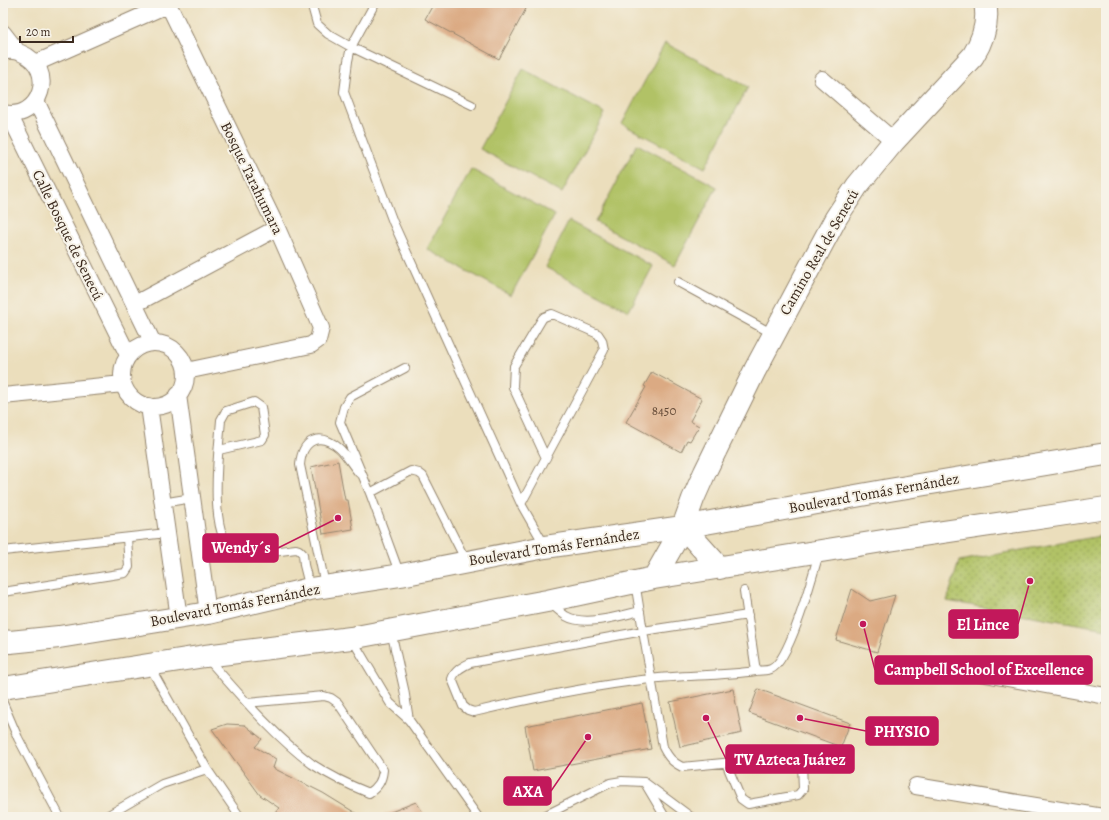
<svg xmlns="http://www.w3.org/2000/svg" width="1109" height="820" viewBox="0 0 1109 820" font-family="Alegreya,serif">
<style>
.park{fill:url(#park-dots);stroke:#767642}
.pitch{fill:#b1c266;stroke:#767642}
.building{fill:#dbaa83}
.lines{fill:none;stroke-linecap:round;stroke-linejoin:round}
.lane-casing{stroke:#93846d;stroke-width:10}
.street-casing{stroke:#93846d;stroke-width:18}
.secondary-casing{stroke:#93846d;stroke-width:24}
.lane{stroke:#fff;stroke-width:8}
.street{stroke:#fff;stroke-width:16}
.secondary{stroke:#fff;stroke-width:22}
.labels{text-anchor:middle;stroke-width:4;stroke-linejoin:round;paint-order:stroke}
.number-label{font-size:13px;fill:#634a37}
.street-label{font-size:15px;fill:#3b2a1e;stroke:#f7f3e8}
.leader{fill:none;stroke:#c2185b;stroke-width:1.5}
.callout-dot{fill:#c2185b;stroke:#f7f3e8;stroke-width:1.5}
.callout{fill:#c2185b;stroke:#c2185b;stroke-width:1.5}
.callout-label{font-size:16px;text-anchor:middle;font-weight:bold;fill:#fff}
</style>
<defs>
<pattern id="park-dots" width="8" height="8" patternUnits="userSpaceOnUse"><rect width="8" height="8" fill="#b1c266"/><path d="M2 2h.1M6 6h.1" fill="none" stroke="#919e53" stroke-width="1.8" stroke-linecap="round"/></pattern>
</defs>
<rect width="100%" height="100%" fill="#f7f3e8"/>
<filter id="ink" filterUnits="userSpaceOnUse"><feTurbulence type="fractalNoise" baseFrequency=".025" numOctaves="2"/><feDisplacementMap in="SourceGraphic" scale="8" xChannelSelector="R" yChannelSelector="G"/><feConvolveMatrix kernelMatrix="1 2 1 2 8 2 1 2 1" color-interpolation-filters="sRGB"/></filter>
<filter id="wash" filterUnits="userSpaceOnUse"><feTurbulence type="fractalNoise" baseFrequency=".012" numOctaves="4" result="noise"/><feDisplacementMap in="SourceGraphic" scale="16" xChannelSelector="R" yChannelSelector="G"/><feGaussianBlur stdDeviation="0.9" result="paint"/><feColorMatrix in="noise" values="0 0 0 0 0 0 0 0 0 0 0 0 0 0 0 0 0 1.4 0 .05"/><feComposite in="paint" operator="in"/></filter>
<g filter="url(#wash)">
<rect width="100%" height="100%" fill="#ebdebc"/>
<path class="park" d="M1106 535V629L947 601 959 561Z"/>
<path class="pitch" d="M665 43 748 87 705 168 622 124Z
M523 69 605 113 562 193 480 149Z
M637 144 717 187 675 265 595 222Z
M471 169 555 215 511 295 427 249Z
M569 221 653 266 629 311 545 267Z"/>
<g id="blocks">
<path class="building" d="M434 3H529L499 59 425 19Z
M652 372 702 399 690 421 699 426 690 441 687 440 681 452 626 422 646 387 644 386Z
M338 461 345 500H348L353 529 323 534 311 467Z
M852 589 870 601 895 595 877 652 836 640Z
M733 689 742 733 680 747 670 702Z
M758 689 850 723 841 747 749 713Z
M642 703 651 749 533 771 525 726Z
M227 724 245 725 262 739 255 747 276 759 273 768 323 793 362 817H272L279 808 260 795 212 729Z
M416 802 426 817H381V816Z"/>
</g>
</g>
<g filter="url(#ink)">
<use href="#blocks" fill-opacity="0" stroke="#93846d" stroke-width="1"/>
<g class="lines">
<g class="lane-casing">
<path id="lane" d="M312 3V6L317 24 328 34 351 47 472 105
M375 3 351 47 348 61 344 92 393 222 521 504 545 546
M678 282 773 334
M219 450 262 440 265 435 261 407 254 402 226 411 221 420C219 448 205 545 240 556L296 549 299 550 303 554 304 565 310 589
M370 493 411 471 419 473 423 476 466 561
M162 503 192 498
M521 504 604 350 602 340 598 334 552 314 544 317 542 319 514 366 513 387 546 458
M199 546 224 540
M3 551 167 533
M400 575 370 493 340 422 344 407 350 397 405 368
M635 582 643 631 470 663C462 667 455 670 452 679L463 706 468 710 474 712C532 698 591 686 650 679 685 675 720 676 756 671L744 591
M325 585 300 465C302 440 319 431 339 448 346 454 352 465 359 473
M3 592 125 573 129 567 127 538
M551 604C556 608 560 612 566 616 584 627 620 616 640 611
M391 631 404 689 409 720
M352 639 390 703 409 720 478 817
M207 658C240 695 272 734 312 764 330 776 349 785 369 793 378 787 382 781 383 770L338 703 331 698 324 696 247 703
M150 667 207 769 240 817
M756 671C760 670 767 671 771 669 790 661 813 574 819 553
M3 703 18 738 60 817
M726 763 741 799 748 804 798 795 803 789 802 763 795 756 682 767C672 762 668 757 663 747L643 631 748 615
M646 785 665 817
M105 817 162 784 207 769
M542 817 610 783 622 781 644 782 691 817"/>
</g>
<g class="street-casing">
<path id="street" d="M3 33 17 51
M3 52C9 50 16 51 21 53 58 68 41 122 3 113
M36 63 160 8H168L171 10 277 228 321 328 318 340 311 345 186 371
M822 79 894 141
M36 101 153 343
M9 114 128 355
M135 304 277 228
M122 375a32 32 0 1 1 64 0a32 32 0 1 1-64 0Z
M178 395 208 613
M3 396 123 384
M149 406 179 618
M980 673 1106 696
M916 786 1103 817"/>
</g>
<g class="secondary-casing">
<path id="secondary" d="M683 527 720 568
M654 578 683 527 693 499 705 472 755 370 836 218 857 186 894 141 973 56C983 40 989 22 985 3
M3 641 10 642 59 637 208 613 310 589 401 575 545 547 683 527 889 490 1106 454
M3 688 205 656 351 638 547 601 654 578 889 540 1106 508"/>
</g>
<use href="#lane" class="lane"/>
<use href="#street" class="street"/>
<use href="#secondary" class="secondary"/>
</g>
</g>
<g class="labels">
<g class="number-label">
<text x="664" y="415">8450</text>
</g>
<g class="street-label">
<text transform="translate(252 178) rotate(64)" y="5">Bosque Tarahumara</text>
<text transform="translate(68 235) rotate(64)" y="5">Calle Bosque de Senecú</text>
<text transform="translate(819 252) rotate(-60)" y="5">Camino Real de Senecú</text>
<text transform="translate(874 493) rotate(-10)" y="5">Boulevard Tomás Fernández</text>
<text transform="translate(554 547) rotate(-9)" y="5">Boulevard Tomás Fernández</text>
<text transform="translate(235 605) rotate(-11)" y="5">Boulevard Tomás Fernández</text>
</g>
</g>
<path class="leader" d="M338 518L278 548M1030 581L1018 624M863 624L875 670M800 718L866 731M706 718L726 759M588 737L551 791"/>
<g class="callout-dot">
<circle cx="338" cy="518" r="4"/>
<circle cx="1030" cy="581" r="4"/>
<circle cx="863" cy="624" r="4"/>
<circle cx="800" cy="718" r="4"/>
<circle cx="706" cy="718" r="4"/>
<circle cx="588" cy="737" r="4"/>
</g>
<g class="callout">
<rect x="203" y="534" width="75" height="28" rx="4"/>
<rect x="949" y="610" width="69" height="28" rx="4"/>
<rect x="875" y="656" width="217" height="28" rx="4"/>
<rect x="866" y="717" width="72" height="28" rx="4"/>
<rect x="726" y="745" width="128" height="28" rx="4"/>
<rect x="504" y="777" width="47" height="28" rx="4"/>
</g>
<g class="callout-label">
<text x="241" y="553">Wendy´s</text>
<text x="983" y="630">El Lince</text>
<text x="984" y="675">Campbell School of Excellence</text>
<text x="902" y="737">PHYSIO</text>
<text x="790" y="765">TV Azteca Juárez</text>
<text x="528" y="797">AXA</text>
</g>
<rect width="1109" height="820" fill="none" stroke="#f7f3e8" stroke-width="16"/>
<path d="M20 36v6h53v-6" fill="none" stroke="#3b2a1e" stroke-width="2"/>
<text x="26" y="36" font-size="12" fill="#3b2a1e" stroke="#f7f3e8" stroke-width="3" paint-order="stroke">20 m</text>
</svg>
